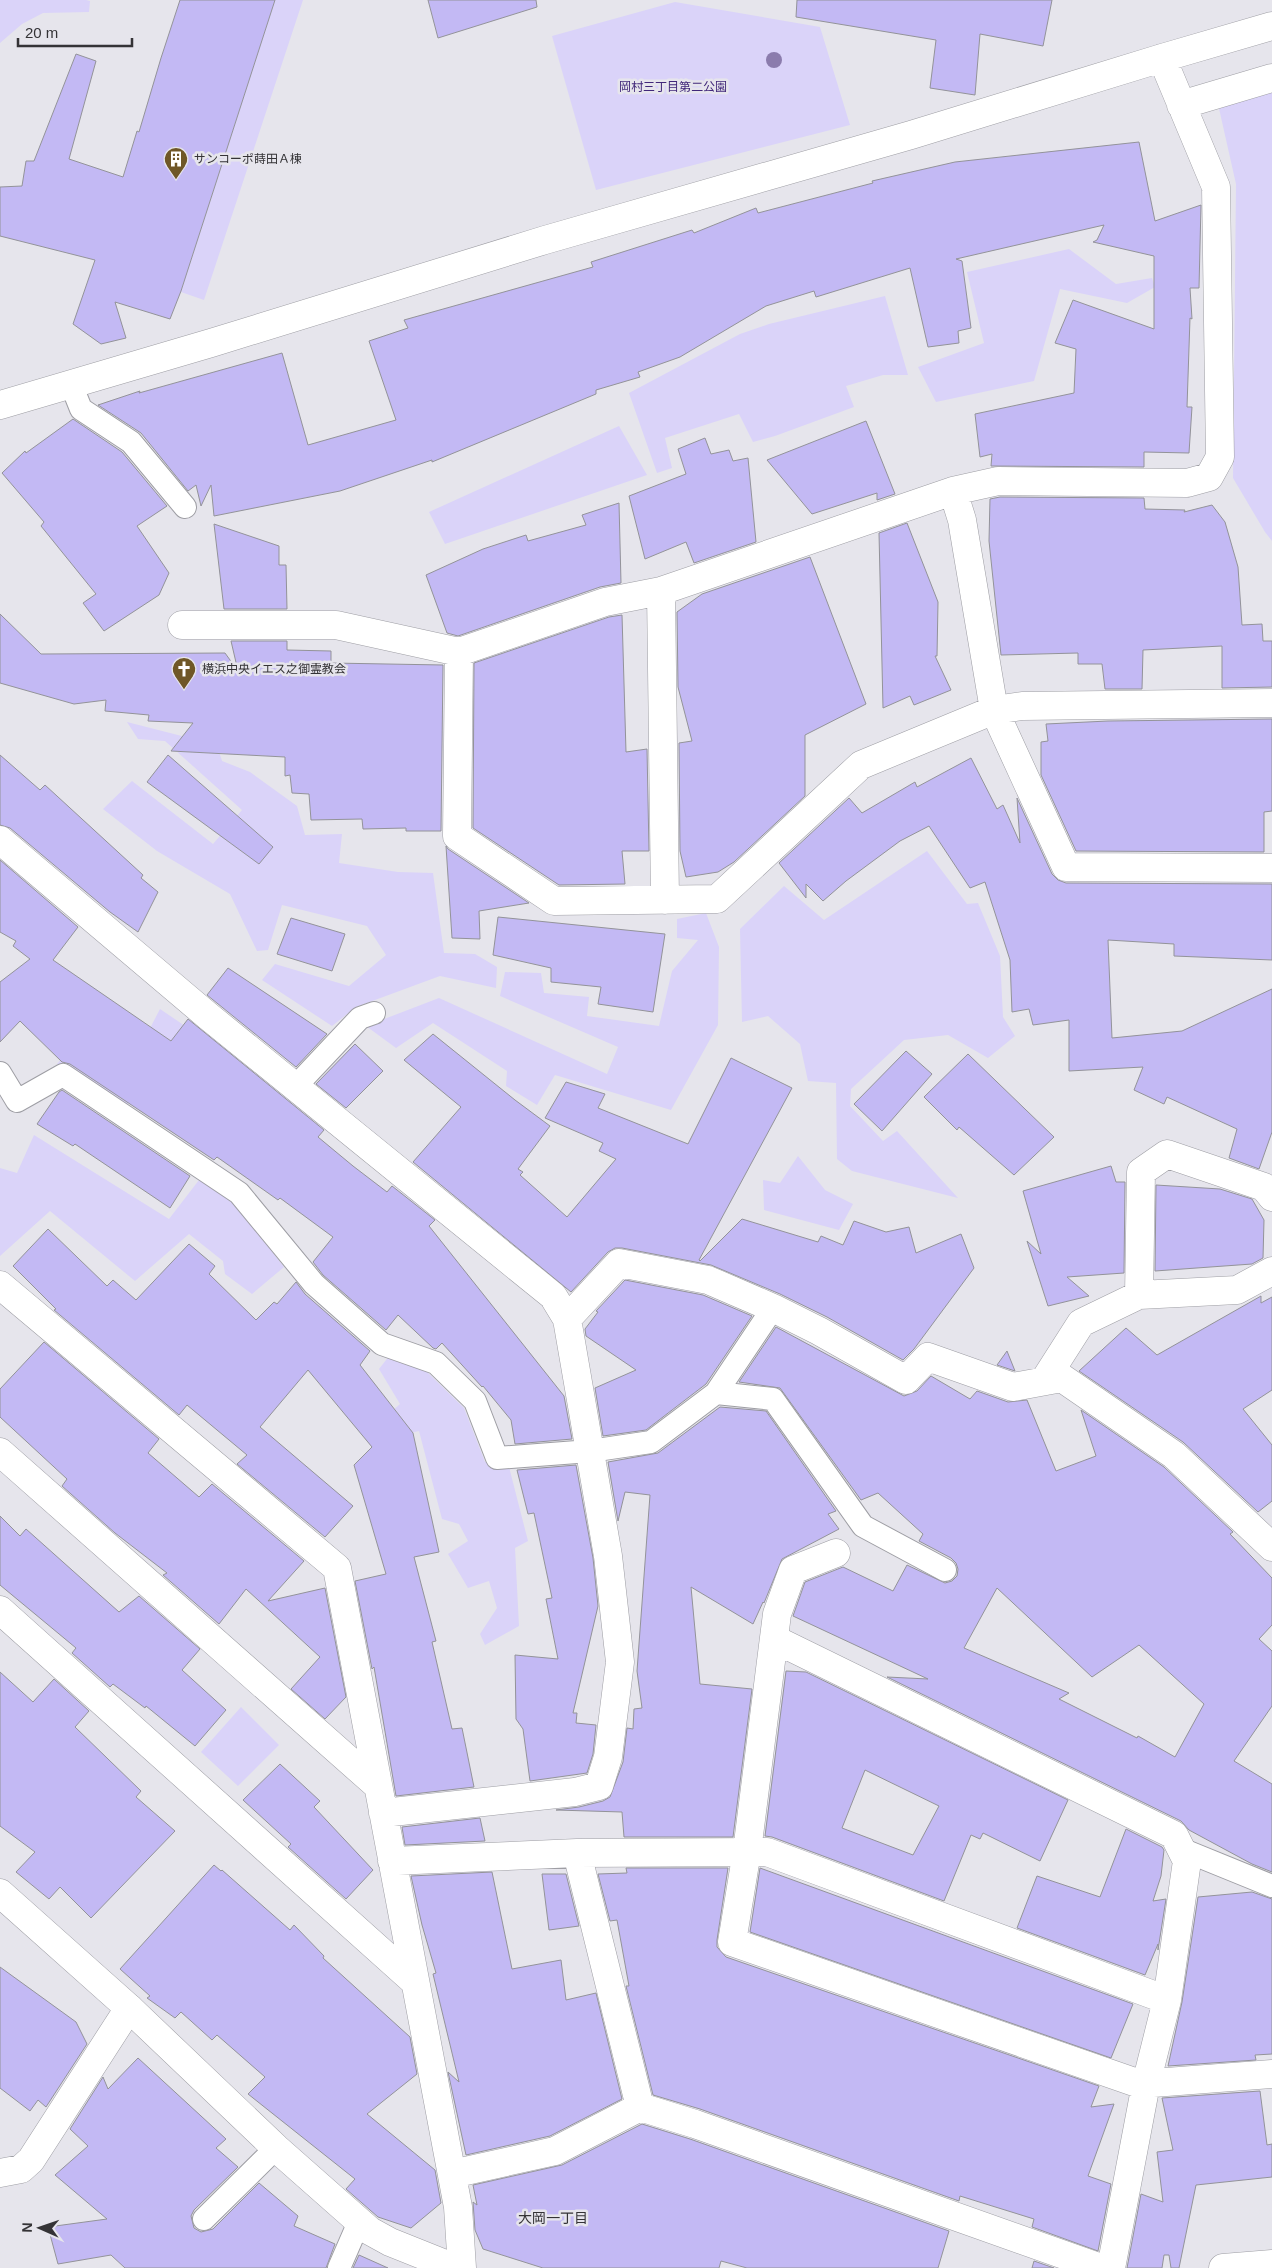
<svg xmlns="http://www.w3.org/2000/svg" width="1272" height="2268" viewBox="0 0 1272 2268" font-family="Helvetica,'Noto Sans JP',sans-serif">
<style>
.green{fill:#dad3f9}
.building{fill:#c3b9f4;stroke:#939399;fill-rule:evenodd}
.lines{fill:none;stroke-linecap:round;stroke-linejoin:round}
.service-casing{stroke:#9e9ea4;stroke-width:24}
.minor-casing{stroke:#9e9ea4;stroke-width:29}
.tertiary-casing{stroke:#9e9ea4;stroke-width:29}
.service{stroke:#fff;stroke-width:22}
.minor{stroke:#fff;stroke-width:28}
.tertiary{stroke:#fff;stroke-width:28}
.tree{fill:#8b7cad}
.labels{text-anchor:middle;stroke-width:5;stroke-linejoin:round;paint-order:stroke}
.park-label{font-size:12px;fill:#41277a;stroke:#e6e5ec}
.poi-label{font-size:12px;fill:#343336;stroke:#e6e5ec;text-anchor:start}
.neighbourhood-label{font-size:14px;fill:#343336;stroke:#e6e5ec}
</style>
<rect width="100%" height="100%" fill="#e6e5ec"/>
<path class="green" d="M0 0H86L90 1 89 12 43 13 22 24 0 43Z
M275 0H303L204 300 181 292Z
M675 2 820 27 850 125 596 190 552 36Z
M1272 88V541L1265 532 1233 478 1236 184 1218 104Z
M1069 249 1116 284 1152 278 1155 287 1127 303 1060 289 1034 381 936 402 918 367 984 343 967 272Z
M885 296 908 375H883L846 386 854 407 775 436 753 442 739 414 665 438 672 468 657 473 629 393 740 334 769 324Z
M619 426 647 475 445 544 429 512Z
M127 722 217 745 222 761 250 772 297 806 305 835 342 834 339 863 398 872 433 873 444 953 475 954 497 967 496 988 440 976 356 1007 332 1026 262 980 275 964 349 986 386 955 367 926 282 905 268 950 257 951 230 894 157 851 103 809 132 781 213 844 242 810 165 741 138 739Z
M927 851 967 904 978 903 1000 956 1003 1017 1015 1036 988 1058 948 1035 904 1040 851 1089 850 1106 883 1141 897 1131 958 1198 852 1171 837 1159 836 1083 808 1081 800 1044 768 1016 742 1022 740 929 784 886 824 920Z
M706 913 719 947 718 1025 671 1110 555 1075 537 1105 506 1086 507 1071 433 1023 396 1048 366 1026 439 998 607 1074 618 1047 500 996 505 972 541 973 544 993 589 997 587 1016 659 1026 672 971 698 940 677 938V919Z
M160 1009 188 1028 126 1106 57 1064 67 1052 133 1061Z
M34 1135 169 1219 199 1180 233 1201 284 1267 252 1294 225 1274 223 1261 189 1234 135 1281 50 1211 0 1256V1168L17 1173Z
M798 1156 825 1190 853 1204 839 1230 764 1210 763 1180 780 1183Z
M390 1355 425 1370 464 1408 485 1462 508 1463 528 1541 515 1548 519 1626 485 1645 480 1634 497 1608 489 1581 468 1588 448 1554 468 1541 459 1524 442 1519 419 1431 377 1441 373 1428 400 1404 379 1369Z
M241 1707 279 1745 238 1786 201 1752Z"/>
<path class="building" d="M180 0H275L181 291 170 319 115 302 126 338 101 344 73 324 95 260 0 236V187L22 186 26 161H34L76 54 96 61 69 159 123 177 137 131 139 132 161 58Z
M428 0H536L537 7 438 38Z
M797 0H1052L1043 46 980 34 975 95 930 88 936 40 796 17Z
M1139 142 1155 221 1201 205 1199 288H1190L1192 319 1190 318 1187 407H1192L1189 453 1144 452V467L991 466 992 454 980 457 975 414 1074 393 1076 349 1055 343 1073 300 1154 329V256L1093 242 1097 240 1104 225 956 259 962 261 971 328 958 331 959 343 928 347 910 268 816 297 814 291 766 306 680 357 638 372 640 377 596 390V394L432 462V460L340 491 214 516 211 485 201 506 196 485 188 491 141 433 98 405 140 391 139 393 282 353 308 445 396 420 369 341 408 328 404 320 593 267 591 262 692 230 694 233 756 208 758 213 873 183 872 181 955 162Z
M73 419 122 452 167 506 137 526 169 573 159 595 104 631 83 603 96 594 41 526 44 522 2 473 25 451 26 453Z
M866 421 895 494 877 500V493L812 514 767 460Z
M705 438 711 454 729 450 733 461 748 458 756 542 694 563 686 542 645 559 629 496 686 474 678 449Z
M1000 497 1144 498 1145 509 1185 510 1184 512 1212 505 1225 522 1238 567 1242 625 1262 624 1263 641H1272V687L1222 688V646L1143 650 1142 689H1105L1102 664H1078V653L1001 655 989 541 990 499Z
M619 503 621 583 600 587 458 636 447 633 426 575 483 549 526 535 528 541 586 525 582 515Z
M907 523 938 602 937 656H935L951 690 914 705 910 696 883 708 879 533Z
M214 524 279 546V565H286L287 609H224Z
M810 557 866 704 805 735V796L734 862 718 872 686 877 680 851 679 743 692 741 678 687 677 612 702 594Z
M0 614 41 654 225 653 238 671 231 641H287V650L331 651V663L443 665 441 831H406V828L363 829 362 819 311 820 309 794 292 793 290 775 285 776V757L171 751 193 723 148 721 149 715 105 711 106 700 74 704 0 683Z
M622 615 626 752 647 749 649 851H622L625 884 559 885 473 828 474 663 609 617Z
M1272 719V811L1264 812V852L1076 851 1041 775V742L1048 741 1046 724 1108 721Z
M0 755 40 790 45 785 143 875 141 878 158 892 138 932 110 912 10 828 0 825Z
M168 755 273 847 259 864 147 782Z
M971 758 997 809 1003 805 1020 843 1017 798 1052 874 1058 880 1066 883 1272 884V960L1174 956V944L1108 940 1112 1038 1182 1031 1272 989V1132L1259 1169 1229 1158 1237 1129 1167 1097 1164 1104 1134 1090 1143 1067 1069 1071V1020L1033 1025 1029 1009 1012 1012 1010 960 985 882 970 888 929 826 900 841 846 881 823 901 806 884V898L779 863 849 798 862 813 915 782 917 787Z
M446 846 448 849 529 903 479 911 480 939 452 938Z
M0 860 78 927 53 960 171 1041 188 1019 324 1130 318 1137 353 1166 387 1192 392 1186 435 1220 429 1226 564 1396 572 1439 515 1444 511 1420 483 1386 482 1387 442 1343 436 1349 433 1348 398 1315 386 1330 323 1275 313 1262 333 1237 280 1198 278 1200 217 1157 214 1160 70 1064 62 1062 20 1021 0 1042V982L30 959 13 946 16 941 0 932Z
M498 917 665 934 653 1012 598 1004 601 987 551 982V968L493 955Z
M291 918 345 934 332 971 277 954Z
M228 968 327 1034 296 1067 207 995Z
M433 1034 515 1100 550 1126 518 1169 523 1172 520 1175 567 1217 616 1159 599 1151 603 1143 545 1118 566 1082 605 1094 598 1108 688 1144 731 1058 792 1088 699 1260 700 1261 742 1219 818 1242 821 1236 843 1245 854 1221 886 1232 909 1227 916 1253 961 1234 974 1268 914 1349 903 1360 827 1317 780 1294 711 1265 622 1248H615L608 1252 571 1292 413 1162 461 1107 404 1060Z
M355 1044 383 1071 346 1108 316 1084Z
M906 1051 932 1074 882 1131 854 1104Z
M968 1054 1054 1137 1014 1175 959 1127 957 1130 924 1097Z
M62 1090 190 1176 170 1208 75 1144 73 1146 37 1124 59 1092Z
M1111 1166 1116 1182H1125L1124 1273 1067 1277 1089 1296 1048 1306 1027 1241 1041 1254 1023 1191Z
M1156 1185 1220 1189 1252 1199 1264 1220 1263 1258 1252 1264 1155 1271Z
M48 1229 107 1286 113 1280 136 1300 189 1244 215 1266 209 1274 256 1320 274 1302 277 1304 296 1282 305 1294 370 1351 360 1365 413 1433 439 1552 414 1557 436 1641 432 1642 452 1729 462 1728 474 1787 396 1796 374 1667 372 1669 355 1581 386 1574 354 1465 372 1447 308 1370 260 1427 353 1506 325 1537 237 1464 247 1455 187 1405 179 1415 54 1310 56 1309 13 1266Z
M625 1280 703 1295 752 1316 706 1384 646 1430 603 1436 595 1388 636 1370 586 1336 585 1329 598 1312 596 1311Z
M1261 1296V1303L1272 1297V1390L1243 1409 1272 1445V1501L1258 1512 1183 1442 1079 1371 1126 1328 1157 1355Z
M776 1327 904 1396 917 1391 931 1376 970 1399 977 1391 1008 1402 1027 1400 1056 1471 1096 1456 1081 1410 1164 1467 1233 1532 1230 1534 1272 1578V1625L1259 1639 1272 1651V1706L1234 1761 1272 1784V1872L1252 1864 1189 1830 1181 1821 887 1677 928 1679 793 1616 805 1582 843 1567 893 1591 907 1565 945 1583 952 1581 957 1576 958 1569 956 1563 951 1558 919 1541 923 1534 878 1493 861 1500 780 1388 739 1382ZM997 1588 1092 1677 1139 1645 1204 1704 1175 1757 1138 1736 1137 1738 1059 1699 1069 1693 964 1648Z
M44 1342 159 1439 148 1453 199 1497 212 1484 304 1561 268 1601 325 1588 346 1697 325 1719 291 1689 320 1657 246 1589 219 1624 163 1575 167 1573 115 1533 62 1486 67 1479 0 1417V1389Z
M1007 1351 1015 1371 997 1365Z
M720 1407 766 1411 836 1511 828 1514 839 1529 782 1559 764 1603 763 1602 753 1624 691 1587 700 1684 752 1689 733 1837H624L622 1812 556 1810 579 1807 603 1801 610 1797 623 1762 627 1728 633 1729 634 1709 642 1708 637 1671 650 1495 625 1492 618 1521 608 1462 658 1453Z
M576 1465 593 1558 598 1606 573 1713H577L576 1723 596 1725 593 1754 587 1773 530 1781 523 1729 516 1719 515 1655 558 1659 546 1599 552 1598 534 1513 528 1514 517 1470Z
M0 1516 20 1536 26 1529 119 1612 139 1596 200 1649 182 1670 226 1710 195 1746 146 1706 145 1708 113 1684 110 1687 72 1653 76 1648 0 1585Z
M786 1671 806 1672 1068 1800 1040 1861 983 1833 980 1839 971 1835 944 1901 772 1837 765 1836ZM865 1770 939 1806 913 1855 842 1828Z
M0 1672 33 1702 54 1679 89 1711 75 1727 141 1791 136 1797 175 1831 91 1918 60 1887 49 1899 16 1872 35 1852 0 1826Z
M280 1764 320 1801 314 1807 373 1870 346 1899 288 1847 291 1844 243 1800Z
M480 1818 485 1841 405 1845 402 1827Z
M1126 1829 1162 1847 1164 1850 1161 1876 1153 1901 1166 1899 1158 1950V1944L1145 1975 1017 1928 1037 1876 1100 1897Z
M214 1865 221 1871 222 1870 290 1930 294 1925 324 1956 323 1958 410 2037 417 2074 367 2114 435 2170 441 2203 411 2228 378 2217 346 2189 355 2179 248 2094 265 2077 217 2035 212 2040 181 2012 175 2018 147 1998 150 1996 120 1969Z
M626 1868H728L717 1940V1947L726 1957 1099 2086 1091 2107 1114 2104 1088 2176 1111 2184 1098 2251 1032 2227 1034 2219 960 2196 959 2201 700 2109 653 2095 626 1986H629L617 1920 610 1921 598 1874 627 1873Z
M760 1868 1133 2004 1111 2058 750 1932Z
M492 1872 512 1969 561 1960 566 2000 596 1993 622 2099 550 2136 466 2155 448 2072 459 2082 433 1974 436 1973 422 1925 411 1876Z
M542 1874H566L579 1926 549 1930Z
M1252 1892 1272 1899V2054L1255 2055 1256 2060 1168 2066 1182 2002 1198 1897Z
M0 1967 76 2022 87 2044 46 2107 38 2100 30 2111 0 2088Z
M138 2058 226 2139 216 2148 238 2167 194 2210 191 2216 194 2228 201 2232 213 2229 259 2183 298 2216 294 2226 335 2244 326 2268H125L111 2255 58 2264 48 2227 107 2219 55 2175 88 2146 70 2129 103 2077 108 2089Z
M1260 2091 1267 2145 1272 2144V2177L1196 2185 1179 2268H1171L1169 2255H1164L1162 2268H1127L1141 2194 1163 2202 1157 2152 1173 2150 1162 2098Z
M642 2124 690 2139 949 2231 938 2268H747L721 2261 719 2268H543L483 2249 475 2230 473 2202 477 2205 473 2185 562 2165Z
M359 2255 388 2268H353Z
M1034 2261 1054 2268H1032Z"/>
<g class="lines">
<g class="service-casing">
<path id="service" d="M71 384 81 409 131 442 185 507
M0 1073 17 1101 63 1075 239 1193 314 1284 382 1344 436 1363 475 1401 497 1458 590 1451 651 1442 716 1393 773 1308
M295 1087 360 1018 374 1013
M716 1393 773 1399 863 1526 945 1570
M1181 1849 1272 1886
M204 2219 276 2148
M339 2268 359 2222"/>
</g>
<g class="minor-casing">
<path id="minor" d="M1181 105 1272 78
M0 405 211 343 545 240 911 135 1162 58 1272 26
M953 491 962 520 994 710 1066 867 1272 868
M661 591 665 900
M182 625H336L459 652 605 602 661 591 953 491 998 481 1187 483 1209 477 1220 457 1216 187 1162 58
M459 652 457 836 554 901 717 899 861 765 994 710 1022 706 1272 703
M0 840 208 1016 553 1296 567 1319 608 1556 620 1662 608 1757 599 1786 575 1792 383 1813
M0 1285 337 1568 458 2207 462 2268
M1139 1295 1141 1172 1167 1154 1264 1187 1272 1197
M567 1319 619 1263 708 1280 773 1308 819 1331 906 1380 928 1357 1013 1387 1062 1378 1174 1455 1272 1547
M1044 1381 1081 1323 1139 1295 1237 1290 1272 1271
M0 1452 378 1786
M836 1553 793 1570 777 1614 747 1851 732 1942 1140 2084 1272 2074
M0 1610 415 1982
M774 1639 1174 1835 1187 1861 1167 2000 1146 2084 1111 2268
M577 1853 640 2107 695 2124 1101 2268
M392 1861 577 1853 767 1852 1167 2000
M0 2173 21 2169 31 2160 129 2008
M452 2174 555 2151 640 2107
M1223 2268 1272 2264"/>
</g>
<g class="tertiary-casing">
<path id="tertiary" d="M0 1893 129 2008 276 2148 370 2231 390 2242 455 2268"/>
</g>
<use href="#service" class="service"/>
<use href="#minor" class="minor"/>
<use href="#tertiary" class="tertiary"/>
</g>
<circle class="tree" cx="774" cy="60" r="8"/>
<defs>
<g id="building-pin" transform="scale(1.25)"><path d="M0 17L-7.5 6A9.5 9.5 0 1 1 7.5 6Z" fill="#6f5727" stroke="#e6e5ec"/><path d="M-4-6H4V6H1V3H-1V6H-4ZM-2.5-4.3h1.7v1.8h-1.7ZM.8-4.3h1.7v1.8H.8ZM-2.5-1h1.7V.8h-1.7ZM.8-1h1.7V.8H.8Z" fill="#fff"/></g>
<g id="church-pin" transform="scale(1.25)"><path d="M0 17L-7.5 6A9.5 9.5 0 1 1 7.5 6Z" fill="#6f5727" stroke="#e6e5ec"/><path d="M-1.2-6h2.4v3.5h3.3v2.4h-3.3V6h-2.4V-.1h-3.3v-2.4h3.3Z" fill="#fff"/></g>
</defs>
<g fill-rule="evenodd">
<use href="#building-pin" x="176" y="159"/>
<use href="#church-pin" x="184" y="669"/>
</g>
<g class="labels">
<g class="park-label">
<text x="673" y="91">岡村三丁目第二公園</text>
</g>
<g class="poi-label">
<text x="194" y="163">サンコーポ蒔田Ａ棟</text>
<text x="202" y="673">横浜中央イエス之御霊教会</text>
</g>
<g class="neighbourhood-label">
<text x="553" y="2223">大岡一丁目</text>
</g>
</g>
<g transform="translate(40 2228) rotate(272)" stroke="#e6e5ec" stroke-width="4" paint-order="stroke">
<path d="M0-4L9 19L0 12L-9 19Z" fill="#343336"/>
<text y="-8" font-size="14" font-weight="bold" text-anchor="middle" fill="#343336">N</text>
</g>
<path d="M18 38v8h114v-8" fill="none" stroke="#343336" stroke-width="2.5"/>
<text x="25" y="38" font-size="15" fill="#343336" stroke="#e6e5ec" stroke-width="4" paint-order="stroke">20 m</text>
</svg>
